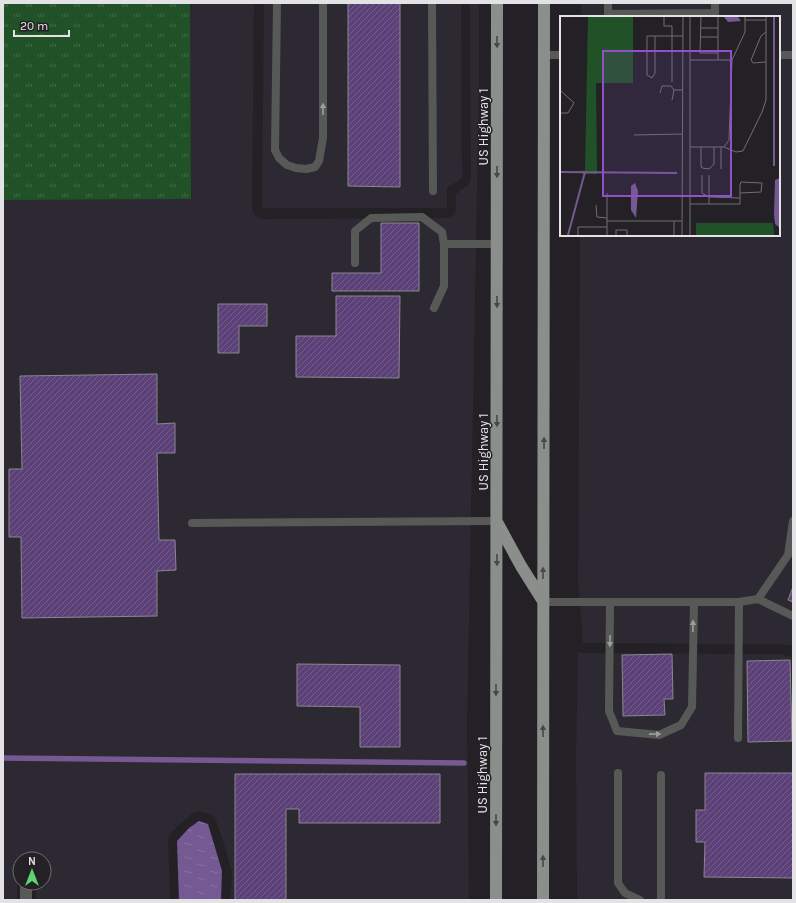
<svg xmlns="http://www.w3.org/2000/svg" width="796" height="903" viewBox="0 0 796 903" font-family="Karla,sans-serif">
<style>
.built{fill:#2d2932}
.grass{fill:url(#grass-tufts)}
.water{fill:url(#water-ripples)}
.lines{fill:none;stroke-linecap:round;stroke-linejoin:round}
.stream{stroke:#755992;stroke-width:5.5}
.building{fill:url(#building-hatch);stroke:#8a878d}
.lane{stroke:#575957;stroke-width:8}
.street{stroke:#575957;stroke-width:12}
.primary{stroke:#8b8f8b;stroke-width:12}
.oneway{fill:#474849}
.oneway2{fill:#9d9e9e}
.labels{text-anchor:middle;stroke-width:3;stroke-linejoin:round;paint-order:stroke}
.street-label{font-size:13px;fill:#e3e2e5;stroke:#232125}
.inset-river{fill:none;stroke:#755992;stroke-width:2}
.inset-road{fill:none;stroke:#706e72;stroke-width:1}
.view{fill:#9050c7;fill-opacity:0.15;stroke:#9050c7;stroke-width:2}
.inset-edge{fill:none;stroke:#e3e2e5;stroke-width:2}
</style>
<defs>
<pattern id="grass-tufts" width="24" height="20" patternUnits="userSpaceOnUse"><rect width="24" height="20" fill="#215227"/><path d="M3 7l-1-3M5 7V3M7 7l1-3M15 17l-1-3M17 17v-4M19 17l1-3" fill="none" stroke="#416b46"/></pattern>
<pattern id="water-ripples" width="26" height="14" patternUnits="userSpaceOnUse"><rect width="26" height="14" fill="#755992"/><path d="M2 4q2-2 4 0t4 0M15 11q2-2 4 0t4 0" fill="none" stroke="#8871a1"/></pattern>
<pattern id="building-hatch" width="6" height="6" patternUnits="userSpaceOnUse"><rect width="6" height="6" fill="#5c4178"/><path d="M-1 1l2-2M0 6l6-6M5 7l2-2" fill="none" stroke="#735c8b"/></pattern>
</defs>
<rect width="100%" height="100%" fill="#232125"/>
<path class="built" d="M190 3H254L252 208 254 214 256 216 262 219 447 218H450L455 214 456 207V194L469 184 471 177 470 3H479V83L467 726 469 900H230L232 872 224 844 215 817 210 814 198 811 193 813 183 821 171 833 168 838 170 900H36V883H44V859H20V876H17V900H3V200L191 199Z
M264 3H461L462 178 447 188V208H262Z
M581 3H793V646L781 644 583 643 578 579 580 235H779V17H581Z
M578 652 583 653 780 654 793 657V900H577L576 757Z"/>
<path class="grass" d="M3 3H190L191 199 3 200Z"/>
<path class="water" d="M199 821 208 824 222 871 221 900H179L177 841 189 828Z"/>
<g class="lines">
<path class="stream" d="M3 758 464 763"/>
</g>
<path class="building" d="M348 3H400V187L348 186Z
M381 223H419V291H332V273H381Z
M336 296H400L399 378 296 377V336H336Z
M218 304H267V326H239V353H218Z
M157 374V424L175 423V453H157L159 540H175L176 570 157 571V616L22 618 21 537H9V469H22L20 376Z
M793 587V602L788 600Z
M672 654 673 699H664L665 715 623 716 622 655Z
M790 660 792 741 748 742 747 661Z
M297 664 400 665V747H360V707L297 706Z
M705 773H793V878L704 877 705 842H696V810H705Z
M235 774H440V823H299V809H286V900H235Z"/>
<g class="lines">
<path class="lane" d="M277 3 275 150 279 158 287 165 296 168 306 169 315 167 319 161 323 138V3
M432 3 433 191
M608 3V14L715 13
M715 17V3
M544 55H561
M779 55H793
M355 263V231L371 218 422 217 442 232 444 244
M434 308 444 286V244H497
M192 523 497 521
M758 599 793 616
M543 602H739L758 599 788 555 793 521
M610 602 609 711 617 731 659 735 681 725 692 707 694 602
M738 738 739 602
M618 773V883L625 893 640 900
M661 900V775"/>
<path class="street" d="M26 886V900"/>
<path class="primary" d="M497 522 521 566 543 601
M496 900 497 3
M543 900 544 3"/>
</g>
<defs><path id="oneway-solid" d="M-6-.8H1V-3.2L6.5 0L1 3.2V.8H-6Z"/></defs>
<g class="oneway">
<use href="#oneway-solid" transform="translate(497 42) rotate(90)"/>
<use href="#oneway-solid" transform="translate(497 172) rotate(90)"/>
<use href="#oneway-solid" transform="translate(497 302) rotate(90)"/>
<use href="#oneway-solid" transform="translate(497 421) rotate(90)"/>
<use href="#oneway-solid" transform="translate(544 443) rotate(-90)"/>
<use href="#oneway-solid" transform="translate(497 560) rotate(90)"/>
<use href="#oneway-solid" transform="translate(543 573) rotate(-90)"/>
<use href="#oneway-solid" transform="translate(496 690) rotate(90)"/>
<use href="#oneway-solid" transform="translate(543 731) rotate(-90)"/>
<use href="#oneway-solid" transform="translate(496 820) rotate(90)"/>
<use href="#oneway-solid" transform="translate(543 861) rotate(-90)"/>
</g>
<g class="oneway2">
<use href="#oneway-solid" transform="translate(323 109) rotate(-90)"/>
<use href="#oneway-solid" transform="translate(693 626) rotate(-89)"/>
<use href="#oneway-solid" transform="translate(610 641) rotate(91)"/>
<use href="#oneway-solid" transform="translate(655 734) rotate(-1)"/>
</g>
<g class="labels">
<g class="street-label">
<text transform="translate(483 127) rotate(-90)" y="5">US Highway 1</text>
<text transform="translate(483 452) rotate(-90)" y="5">US Highway 1</text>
<text transform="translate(482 775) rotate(-90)" y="5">US Highway 1</text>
</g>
</g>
<g transform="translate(560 16)">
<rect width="220" height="220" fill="#232125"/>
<path d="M28 1H73V67H36L37 158H23L20 156 25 154Z" fill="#215227"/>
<path d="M136 207H213L214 219H136Z" fill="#215227"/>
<path d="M164 1H178L181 5 168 6ZM220 162V212L215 208 214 199 215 164ZM75 167 78 175 76 202 71 194V170Z" fill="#755992"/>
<path class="inset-river" d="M214 150V1M0 156 117 157M8 219 25 156"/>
<path class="inset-road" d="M141 1 140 37H158M185 4H206M141 12H158M206 16 201 20 191 44 193 47 206 46M95 20V57L92 62 87 59V20H112V10H104V1M140 21H158M130 44H172M158 44V1M112 66V20H123M0 74 14 87 8 97H0M100 77 102 70H111L114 74M112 84 114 74H123M74 119 123 118M130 131H164L169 124 172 44 185 16V1M141 131V149L142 152 149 153 154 148V131M164 131 176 136 183 135 202 96 206 84V1M161 153V131M142 159V177L149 181V188M149 159V181L180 182M130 188H180V169L181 166 202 167 201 176 180 177M36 189 37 201 47 202M47 205H122M114 205V219M18 219V211H47M47 219V177M56 219V214H67V219M122 219 123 1M130 219V1"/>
<path class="view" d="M43 35H171V180H43Z"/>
<rect width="220" height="220" class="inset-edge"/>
</g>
<rect width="796" height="903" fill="none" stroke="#e3e2e5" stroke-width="8"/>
<g transform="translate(32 871)"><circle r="19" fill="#232125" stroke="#706e72"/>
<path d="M0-3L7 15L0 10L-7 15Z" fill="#5ed56c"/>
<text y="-6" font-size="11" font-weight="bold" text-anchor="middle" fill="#e3e2e5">N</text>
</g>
<path d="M14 30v6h55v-6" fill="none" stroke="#e3e2e5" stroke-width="2"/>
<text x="20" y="30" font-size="12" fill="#e3e2e5" stroke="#232125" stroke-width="3" paint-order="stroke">20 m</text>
</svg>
